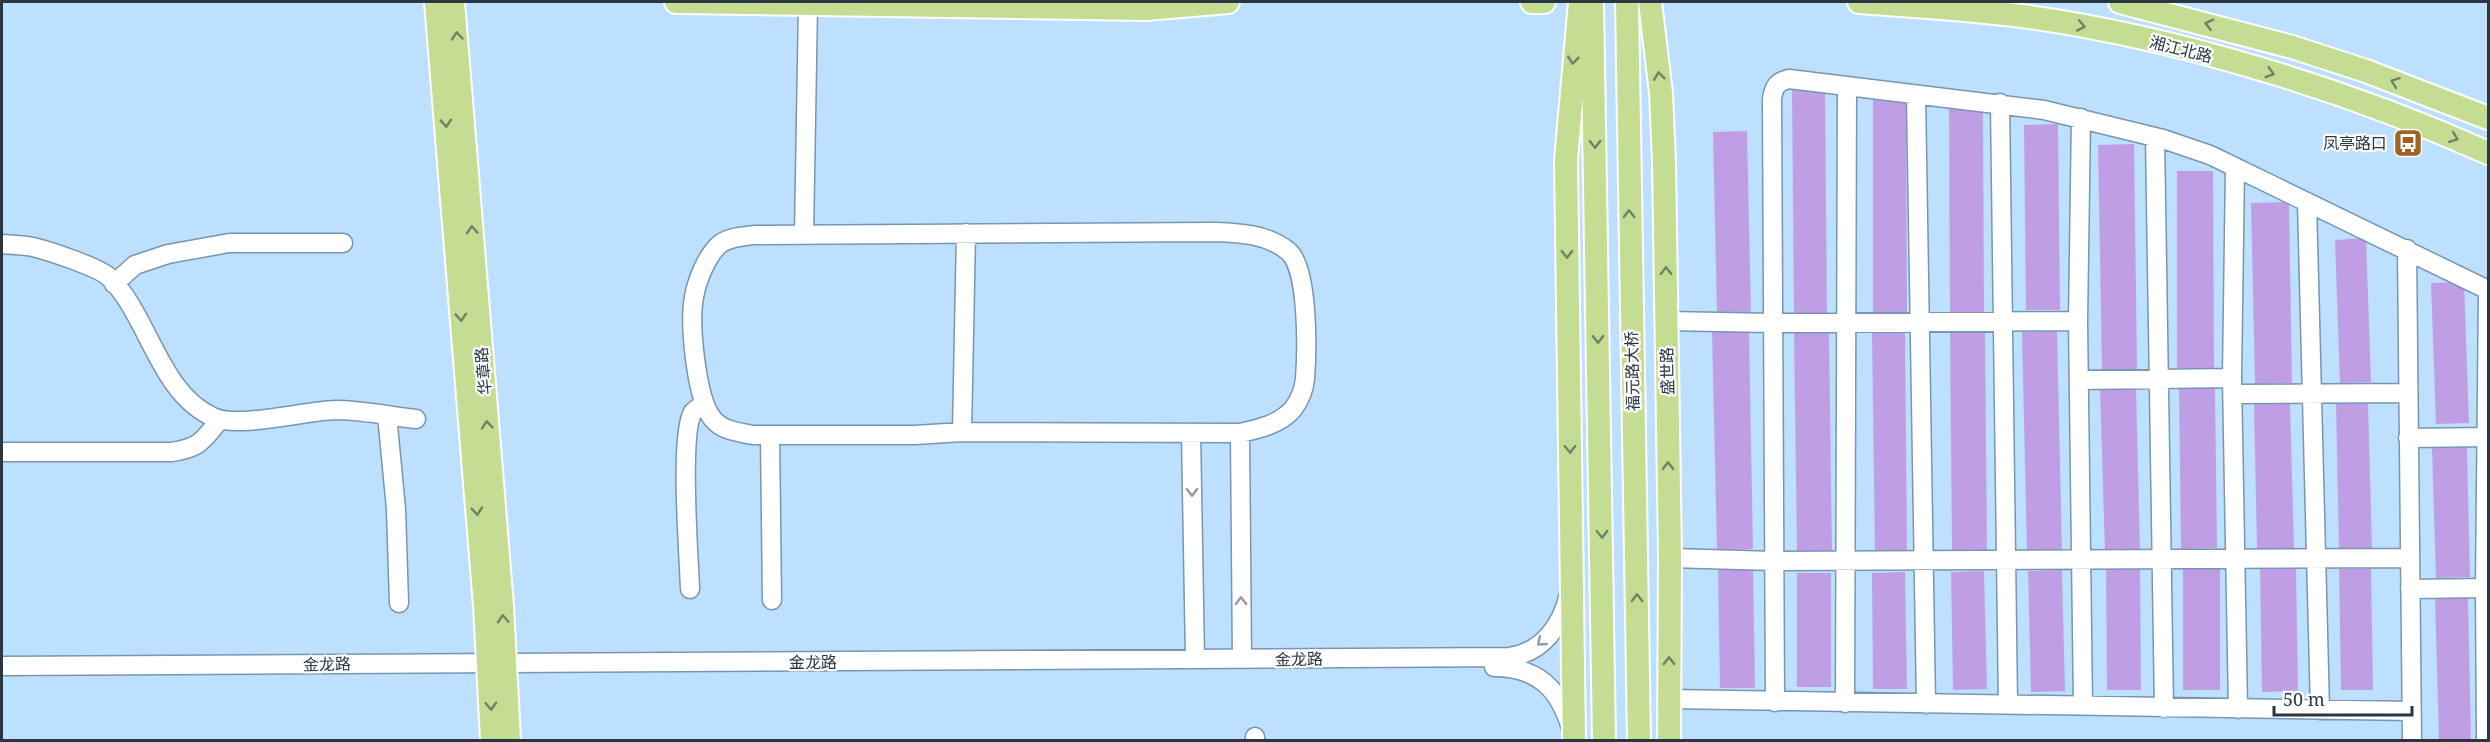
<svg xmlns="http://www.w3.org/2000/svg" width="2490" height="742" viewBox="0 0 2490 742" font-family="'Noto Serif','Noto Sans SC',serif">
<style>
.building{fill:#c09ee6}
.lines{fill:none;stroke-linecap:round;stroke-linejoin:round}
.minor-casing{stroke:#7696b2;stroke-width:21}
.major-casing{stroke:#fff;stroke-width:26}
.minor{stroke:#fff;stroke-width:18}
.major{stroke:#c4dd92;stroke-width:22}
.oneway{stroke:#6f8267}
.oneway2{stroke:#949ba1}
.labels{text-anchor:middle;stroke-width:4.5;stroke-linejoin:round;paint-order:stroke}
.street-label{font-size:16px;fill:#2a3743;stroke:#fdfdfd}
.poi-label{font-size:16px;fill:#2a3743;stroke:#fdfdfd;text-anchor:end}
</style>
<rect width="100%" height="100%" fill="#bee0ff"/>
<path class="building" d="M1792 88H1825L1827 314 1794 315Z
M1873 97H1906L1907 313H1873Z
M1949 108H1983L1984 312 1950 313Z
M2058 124 2060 310H2026L2024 125Z
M1747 131 1751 314 1717 315 1713 132Z
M2134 144 2137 369 2102 370 2098 145Z
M2177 171H2213L2214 368H2177Z
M2289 202 2292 383 2255 384 2251 203Z
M2366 238 2371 382 2340 383 2335 240Z
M2464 282 2469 423 2436 424 2431 283Z
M2057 331 2062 553 2027 554 2022 332Z
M1712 332H1749L1753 549 1717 550Z
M1872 332H1905L1907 554 1875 555Z
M1985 332 1987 551H1952L1950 333Z
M1794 333H1829L1832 552 1797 553Z
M2136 387 2140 552 2105 553 2100 388Z
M2215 388 2217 548 2181 549 2179 389Z
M2290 403 2294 548 2257 549 2254 404Z
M2368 403 2372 548 2339 549 2336 404Z
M2467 447 2470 577 2436 578 2432 448Z
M2220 567V690H2183V568Z
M2106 568H2140L2141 690H2107Z
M2260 568H2296L2298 691 2262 692Z
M1753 569 1755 688H1720L1718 570Z
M2339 569H2371L2373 690H2341Z
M2062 570 2065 691 2031 692 2028 571Z
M1984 571 1987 689 1953 690 1951 572Z
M1905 572 1907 689H1873L1872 573Z
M1797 573H1831V687H1797Z
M2468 597 2471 740H2439L2435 598Z"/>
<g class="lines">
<g class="minor-casing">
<path id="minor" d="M1916 95 1926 704
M2000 103 2008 705
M2081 118 2078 321 2083 706
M2155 137 2164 708
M2235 167 2232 378 2238 709
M2307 202 2320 710
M1215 232C1241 233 1267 234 1288 251 1309 268 1307 352 1305 379 1304 389 1299 401 1293 409 1280 424 1259 429 1240 433L962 432 915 435H753C738 432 722 431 712 418 696 397 689 323 694 297 697 280 707 255 720 244 730 237 744 236 755 235Z
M804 235 808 3
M2 244C12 245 23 245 33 247 49 251 98 267 109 277 149 316 159 393 213 417 238 429 304 411 335 410 362 410 390 416 416 419
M2407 249 2412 740
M114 284 135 265 168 254 229 243H343
M1666 321 1772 323 2078 321
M2079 380 2232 378
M2233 394 2408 393
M387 415 396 509 399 603
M962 432 966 233
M1191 433 1195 659
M1240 433 1242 659
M770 435 772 600
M2408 438 2488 437
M2 452H172C202 447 201 441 220 420
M1670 558 1774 561 2409 558
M690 589C689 557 679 434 693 412 696 409 701 406 704 404
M2410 589 2488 588
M2 666 1510 657C1543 652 1562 625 1569 594
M1494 667C1537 667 1559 688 1571 728
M1669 699 2411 711
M1775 702 1772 99C1774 86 1777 82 1789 79L2044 110 2163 139 2210 155 2488 290
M1845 703 1847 86
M1255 740V737
M2486 740 2485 588 2488 290"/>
</g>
<g class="major-casing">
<path id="major" d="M436 2 485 606 492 740
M453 2 502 606 509 740
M676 2 1146 9 1228 2
M1532 2H1544
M1592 2 1604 740
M1627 2 1639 740
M1650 2 1661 93 1664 161 1670 558 1669 740
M1859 2C1914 6 1968 9 2022 16 2176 37 2347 90 2488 153
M2120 2 2292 47 2366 71 2488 118
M1574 740 1566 160 1580 2"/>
</g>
<use href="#minor" class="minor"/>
<use href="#major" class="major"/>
</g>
<defs><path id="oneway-chevron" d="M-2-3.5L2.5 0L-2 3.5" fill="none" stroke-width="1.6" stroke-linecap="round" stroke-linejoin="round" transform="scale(1.5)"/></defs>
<g class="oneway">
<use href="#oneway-chevron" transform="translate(2209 24) rotate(-165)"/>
<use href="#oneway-chevron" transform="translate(2081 26) rotate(11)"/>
<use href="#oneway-chevron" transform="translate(457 36) rotate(-95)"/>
<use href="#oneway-chevron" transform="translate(1573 60) rotate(96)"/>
<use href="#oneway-chevron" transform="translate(2270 73) rotate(17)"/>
<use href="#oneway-chevron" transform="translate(1659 76) rotate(-97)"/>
<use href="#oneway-chevron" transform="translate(2395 82) rotate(-159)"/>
<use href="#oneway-chevron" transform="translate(446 123) rotate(86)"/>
<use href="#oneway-chevron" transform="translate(2454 138) rotate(22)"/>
<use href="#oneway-chevron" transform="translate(1595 144) rotate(89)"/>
<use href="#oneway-chevron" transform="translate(1629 214) rotate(-91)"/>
<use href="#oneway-chevron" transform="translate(472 230) rotate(-94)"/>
<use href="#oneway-chevron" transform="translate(1567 254) rotate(89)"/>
<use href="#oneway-chevron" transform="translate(1666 271) rotate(-91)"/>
<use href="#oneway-chevron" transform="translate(461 317) rotate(86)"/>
<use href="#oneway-chevron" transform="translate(1598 339) rotate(89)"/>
<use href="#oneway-chevron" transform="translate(487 425) rotate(-95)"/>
<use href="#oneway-chevron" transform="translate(1570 449) rotate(89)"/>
<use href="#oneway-chevron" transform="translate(1668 466) rotate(-91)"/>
<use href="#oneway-chevron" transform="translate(477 511) rotate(85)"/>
<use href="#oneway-chevron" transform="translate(1602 534) rotate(89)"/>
<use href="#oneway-chevron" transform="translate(1637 598) rotate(-91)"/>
<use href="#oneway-chevron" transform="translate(503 619) rotate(-93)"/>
<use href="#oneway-chevron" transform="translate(1669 661) rotate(-90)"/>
<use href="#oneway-chevron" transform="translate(491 706) rotate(87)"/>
</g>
<g class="oneway2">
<use href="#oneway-chevron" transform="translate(1192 492) rotate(89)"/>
<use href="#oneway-chevron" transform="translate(1241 601) rotate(-90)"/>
<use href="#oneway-chevron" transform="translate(1541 642) rotate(139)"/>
</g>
<defs>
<g id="bus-square" transform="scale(1.5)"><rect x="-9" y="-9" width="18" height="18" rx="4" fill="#9d6422" stroke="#fdfdfd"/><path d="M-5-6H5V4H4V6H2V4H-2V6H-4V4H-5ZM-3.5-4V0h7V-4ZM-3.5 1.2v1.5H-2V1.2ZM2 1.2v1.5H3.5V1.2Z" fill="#fff"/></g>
</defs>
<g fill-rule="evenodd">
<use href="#bus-square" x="2408" y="143"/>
</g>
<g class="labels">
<g class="street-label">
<text transform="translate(2181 49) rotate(14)" y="6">湘江北路</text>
<text transform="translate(483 371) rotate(-95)" y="6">华章路</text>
<text transform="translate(1632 371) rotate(-91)" y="6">福元路大桥</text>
<text transform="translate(1667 371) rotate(-91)" y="6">盛世路</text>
<text transform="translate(1299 659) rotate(-1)" y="6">金龙路</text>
<text x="813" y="668">金龙路</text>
<text transform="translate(327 664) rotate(-1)" y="6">金龙路</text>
</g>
<g class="poi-label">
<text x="2387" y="149">凤亭路口</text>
</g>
</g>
<rect width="2490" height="742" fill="none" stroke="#2a3743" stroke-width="6"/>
<path d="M2274 706v9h138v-9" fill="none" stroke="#2a3743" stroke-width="3"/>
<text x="2283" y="706" font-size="18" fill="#2a3743" stroke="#fdfdfd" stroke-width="4.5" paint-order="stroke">50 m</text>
</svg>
